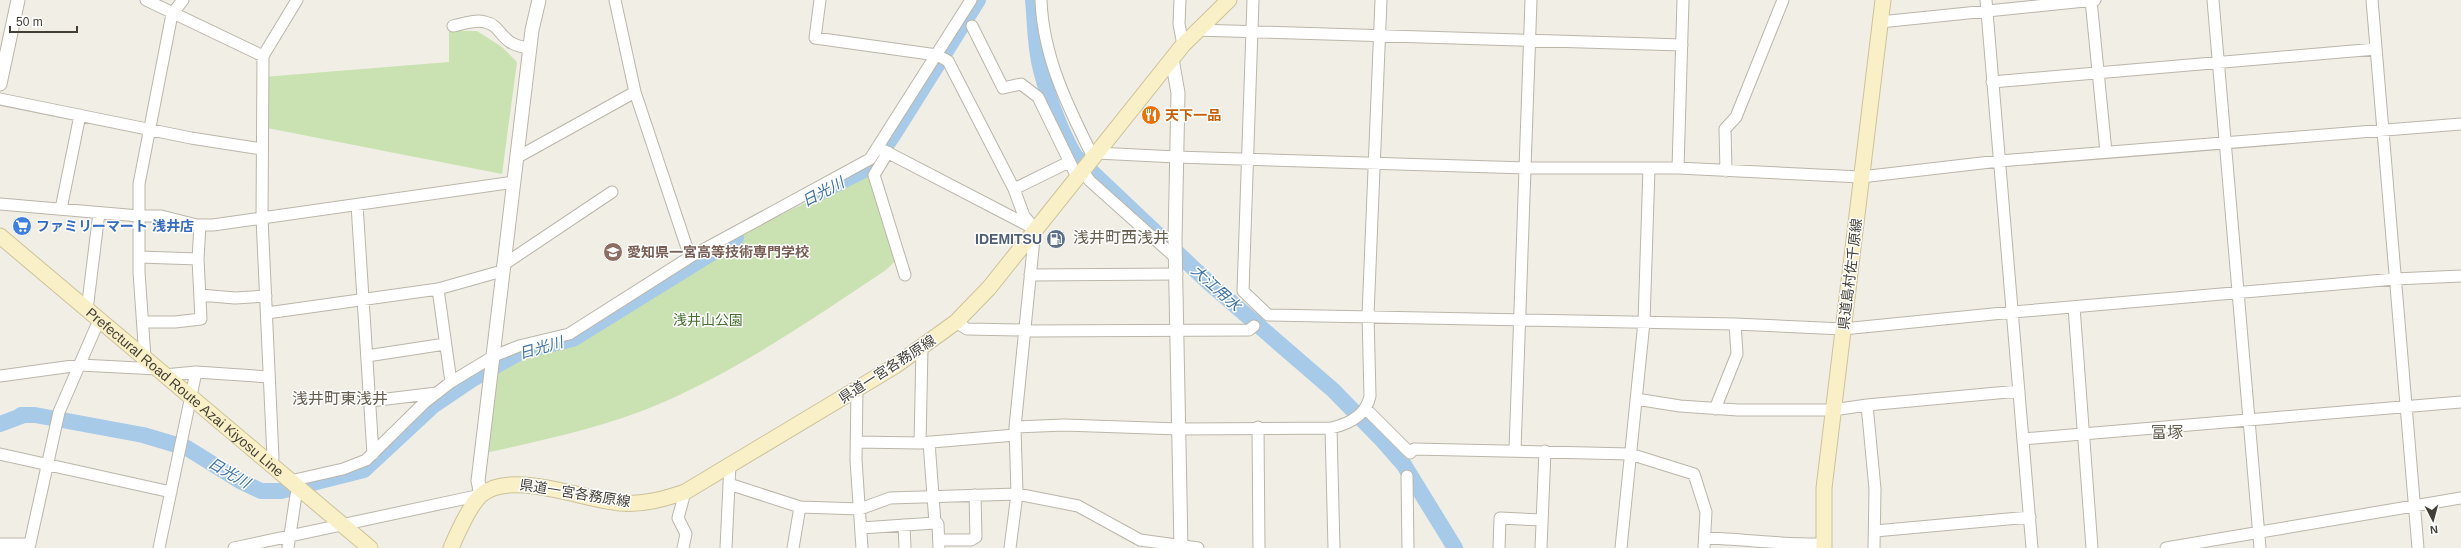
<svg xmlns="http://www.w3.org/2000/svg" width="2461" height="548" viewBox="0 0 2461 548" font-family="Helvetica,'Noto Sans JP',sans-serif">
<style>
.green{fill:#cae2b2}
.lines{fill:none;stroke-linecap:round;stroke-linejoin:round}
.river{stroke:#a7cae9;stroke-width:16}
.minor-casing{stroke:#bbb6a9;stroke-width:13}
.tertiary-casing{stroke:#bbb6a9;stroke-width:15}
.secondary-casing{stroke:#cdc299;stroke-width:17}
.minor{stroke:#fff;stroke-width:11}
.tertiary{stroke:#fff;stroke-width:13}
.secondary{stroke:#f9f0c8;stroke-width:15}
.labels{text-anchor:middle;stroke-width:3;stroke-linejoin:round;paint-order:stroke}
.food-label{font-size:14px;font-weight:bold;fill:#c56008;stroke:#fff;text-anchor:start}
.shop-label{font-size:14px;font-weight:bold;fill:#366cbe;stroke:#fff;text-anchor:start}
.service-label{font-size:14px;font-weight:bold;fill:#4e5e75;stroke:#fff;text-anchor:end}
.education-label{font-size:14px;font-weight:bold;fill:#785e54;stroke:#fff;text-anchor:start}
.street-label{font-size:14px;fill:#433f36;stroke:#fff}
.park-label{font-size:14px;fill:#446f2f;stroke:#fff}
.water-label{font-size:15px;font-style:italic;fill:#3a71a4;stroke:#fff}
.quarter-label{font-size:16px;fill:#655d4e;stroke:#fff}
</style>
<rect width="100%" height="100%" fill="#f1eee6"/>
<path class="green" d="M457 31H477L502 47 517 62 502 174 262 127 263 77 449 62V32Z
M868 172 895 261 886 270C814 318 743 367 664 402 607 427 546 439 486 453L496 374 522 360 574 341 677 274 762 224Z"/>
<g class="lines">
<path class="river" d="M1033 0C1035 20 1035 42 1039 61 1044 87 1061 133 1075 156L1208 282 1333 390 1382 440 1404 465 1455 548
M820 192 870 167 892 137 978 0
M21 415H35L143 435 187 448 240 481 261 491H281L364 470 434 405 471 380 522 351 573 339 736 238
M0 424 24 415"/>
<g class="minor-casing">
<path id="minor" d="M146 0 263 56
M615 0 635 92 690 257
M820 0 815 38 937 55 948 61 1014 189 1024 216 1035 229 879 148
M1041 0C1043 57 1068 107 1093 157
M1180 0 1179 24 1183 45
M1253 0 1243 291 1268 315 1735 324 1843 329 2013 312 2395 279 2461 276
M1986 0 2032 548
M2091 0 2106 152
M2213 0 2260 548
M2372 0 2418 548
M1880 22 2095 0
M453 26C463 24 475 19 485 22 504 26 498 45 530 48
M972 26 1003 88 1021 84 1038 97 1077 177
M1196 30 1682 45
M1992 82 2376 49
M0 99 191 138 262 149
M888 152 874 175 905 275
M1097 153 1176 157 1526 168H1678L1861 177 1999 161 2461 124
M516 158 635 92
M1678 168 1683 0
M1082 171 1090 181 1176 258
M1726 171 1725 129 1736 117 1783 0
M1014 189 1069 162
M0 204 139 216H161L197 225H213L514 182
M357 205 373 454
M61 209 80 115
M139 257 198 259
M503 265 612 192
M1030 275 1177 274
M438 289 451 382
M200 295 235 298 266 296
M2074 307 2092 548
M87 310 99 213
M267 313 438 289 502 271
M143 322H175L201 319 198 259 200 225
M956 322 967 329 1025 330 1029 331 1249 330 1254 326
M367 356 445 344
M145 358 139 272V184L172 14 183 0
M164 375 196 372 269 377
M0 376 80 365 158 369
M857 389 856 460 862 548
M1636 399 1680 406 1738 410H1833L1867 405 2019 391
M370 401 437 393
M1867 405 1875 489 1874 548
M1365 408 1410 453 1414 449 1630 454 1694 474 1706 512 1704 548
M1715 409 1737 354 1735 324
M1015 427 1064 425 1179 429 1331 428C1349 424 1366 416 1370 396L1368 315 1381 0
M1258 427 1259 548
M1331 428 1334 548
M2023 439 2461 402
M856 442 920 443 1015 435
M920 443 922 348
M1515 450 1531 0
M0 454 171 492
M271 463 273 458 262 218 263 56 297 0
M730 466 729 484 800 507 860 509 890 498 1017 494 1078 506 1140 540 1198 548
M1407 476 1408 548
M290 481 343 469 366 460 424 403 451 382 494 356 519 346 569 334 690 257 870 159 971 0
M935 521 938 524 939 548
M904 525 905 548
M861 528 935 523 929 442
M1875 531 2030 517
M1705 538C1745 539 1783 545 1824 544
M939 540H971L976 537 975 495
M0 544H30
M29 548 59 412 99 320
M159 548 196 372
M234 548 481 495
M288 548 296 495 300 490
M683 548 686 534 678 518 685 492
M726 548 729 484
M793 548 800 507
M1010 548 1017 494 1015 427 1035 229
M1499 548 1500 518 1542 520
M1541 548 1545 451
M1621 548 1644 322 1649 168
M2166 548 2461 498"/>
</g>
<g class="tertiary-casing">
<path id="tertiary" d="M1172 59 1178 93 1175 241 1181 548
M0 84 18 0
M481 495 478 481C497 330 514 180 532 30L539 0"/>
</g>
<g class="secondary-casing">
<g id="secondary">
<path id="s1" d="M0 236 370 548"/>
<path d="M451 548C457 534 470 505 481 495 510 469 584 500 620 503 643 505 664 499 685 492L895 366 956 322 989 288 1183 45 1229 0"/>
<path d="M1824 548V488L1883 0"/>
</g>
</g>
<use href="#minor" class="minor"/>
<use href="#tertiary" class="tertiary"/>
<use href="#secondary" class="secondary"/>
</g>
<defs>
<g id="restaurant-disc" transform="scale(1)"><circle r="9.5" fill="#e8710a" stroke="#fff"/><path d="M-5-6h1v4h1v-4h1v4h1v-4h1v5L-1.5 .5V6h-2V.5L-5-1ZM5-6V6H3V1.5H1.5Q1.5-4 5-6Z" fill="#fff"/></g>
<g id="supermarket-disc" transform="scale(1)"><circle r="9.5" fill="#3f7fe0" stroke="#fff"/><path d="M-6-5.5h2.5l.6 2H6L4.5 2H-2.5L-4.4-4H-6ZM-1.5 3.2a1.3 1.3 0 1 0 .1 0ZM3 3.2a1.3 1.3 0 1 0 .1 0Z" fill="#fff"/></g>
<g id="fuel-disc" transform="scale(1)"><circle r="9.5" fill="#5c6f8a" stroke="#fff"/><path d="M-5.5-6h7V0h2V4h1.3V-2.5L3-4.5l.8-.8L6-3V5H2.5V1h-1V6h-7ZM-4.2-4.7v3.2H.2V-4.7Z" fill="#fff"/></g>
<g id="school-disc" transform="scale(1)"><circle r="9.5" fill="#8d6e63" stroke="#fff"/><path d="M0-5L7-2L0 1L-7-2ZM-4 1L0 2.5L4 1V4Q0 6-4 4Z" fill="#fff"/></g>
</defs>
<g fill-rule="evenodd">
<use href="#restaurant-disc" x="1151" y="115"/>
<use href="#supermarket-disc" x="22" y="226"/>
<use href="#fuel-disc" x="1056" y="239"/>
<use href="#school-disc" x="613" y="252"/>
</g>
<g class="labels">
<g class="food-label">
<text x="1165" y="120">天下一品</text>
</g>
<g class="shop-label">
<text x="36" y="231">ファミリーマート 浅井店</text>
</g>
<g class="service-label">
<text x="1042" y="244">IDEMITSU</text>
</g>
<g class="education-label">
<text x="627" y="257">愛知県一宮高等技術専門学校</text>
</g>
<g class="street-label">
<text transform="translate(1850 274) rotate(-83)" y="5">県道島村佐千原線</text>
<text transform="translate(887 369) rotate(-33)" y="5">県道一宮各務原線</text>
<text dy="5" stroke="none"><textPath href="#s1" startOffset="242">Prefectural Road Route Azai Kiyosu Line</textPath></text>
<text transform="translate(575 493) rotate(9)" y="5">県道一宮各務原線</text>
</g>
<g class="park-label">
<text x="708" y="325">浅井山公園</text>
</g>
<g class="water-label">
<text transform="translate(823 192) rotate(-28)" y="5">日光川</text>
<text transform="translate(1216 288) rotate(42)" y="5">大江用水</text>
<text transform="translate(541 348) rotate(-16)" y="5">日光川</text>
<text transform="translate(229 473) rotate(30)" y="5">日光川</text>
</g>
<g class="quarter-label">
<text x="1121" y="243">浅井町西浅井</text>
<text x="340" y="404">浅井町東浅井</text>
<text x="2167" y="438">富塚</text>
</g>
</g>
<g transform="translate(2433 520) rotate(174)" stroke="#ffffff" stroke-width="3" paint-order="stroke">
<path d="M0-3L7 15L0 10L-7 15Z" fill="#433f36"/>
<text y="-6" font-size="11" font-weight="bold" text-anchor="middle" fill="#433f36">N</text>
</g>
<path d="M10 26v6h67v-6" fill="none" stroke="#433f36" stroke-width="2"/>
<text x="16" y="26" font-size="12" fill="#433f36" stroke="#ffffff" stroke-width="3" paint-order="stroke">50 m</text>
</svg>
